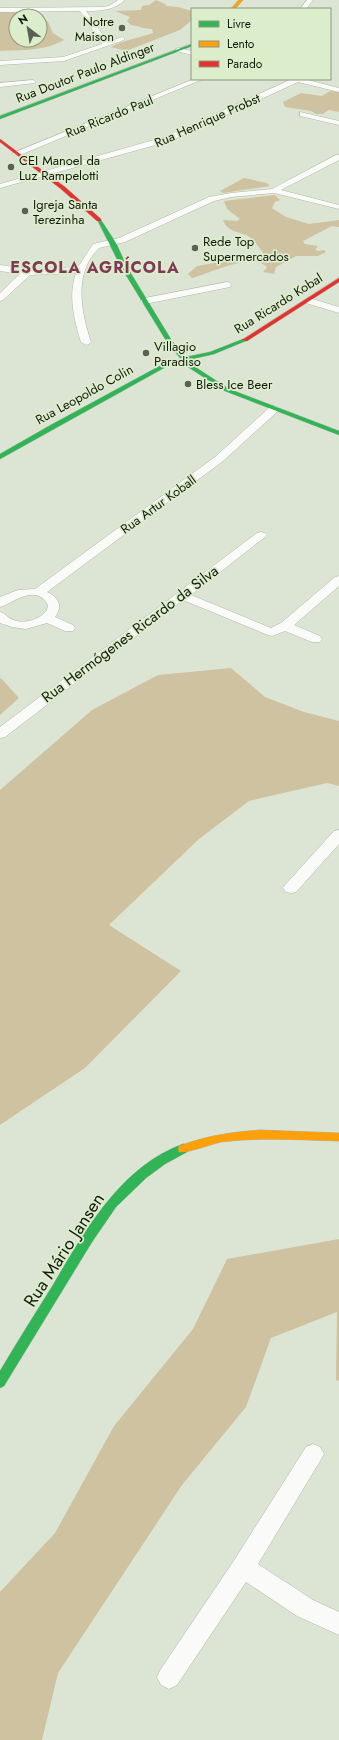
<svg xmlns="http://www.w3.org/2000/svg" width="339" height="1740" viewBox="0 0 339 1740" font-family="Jost,sans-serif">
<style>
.forest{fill:#cfc2a0;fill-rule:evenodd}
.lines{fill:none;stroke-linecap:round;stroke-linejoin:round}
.street-casing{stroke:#b0b7aa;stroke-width:1}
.fast-casing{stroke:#b0b7aa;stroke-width:1}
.slow-casing{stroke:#b0b7aa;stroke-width:1}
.jam-casing{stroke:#b0b7aa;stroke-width:1}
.street{fill:#fafbf9;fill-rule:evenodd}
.fast{fill:#30b455;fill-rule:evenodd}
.slow{fill:#ff9f0a;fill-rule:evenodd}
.jam{fill:#e5322d;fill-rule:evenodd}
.poi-dot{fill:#5a6154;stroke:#dcedcc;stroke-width:1.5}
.labels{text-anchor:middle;stroke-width:3.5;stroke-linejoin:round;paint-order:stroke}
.far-poi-label{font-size:13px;fill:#141a0f;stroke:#dcedcc;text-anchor:start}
.far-street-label{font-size:13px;fill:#141a0f;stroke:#dcedcc}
.street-label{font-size:15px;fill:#141a0f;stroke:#dcedcc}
.far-district-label{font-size:16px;font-weight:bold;letter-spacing:1px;fill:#803a54;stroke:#dcedcc}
.near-street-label{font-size:18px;fill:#141a0f;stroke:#dcedcc}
</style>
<rect width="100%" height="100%" fill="#dce5d4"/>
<path class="forest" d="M156 0 167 5 165 6 178 7 192 11V20L180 30 126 51 111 47C124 40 139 38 153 33L152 29C144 29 139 26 131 25L127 21 130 17 115 11 141 10 142 6 149 5Z
M0 12 40 13 48 22 53 33 64 40C46 51 21 50 0 51ZM16 16H40V40H16Z
M330 91 339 92V112L329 110 323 114H316L311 111 285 107 283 102 301 93 322 96Z
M244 178 267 183 270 186 223 193 220 191Z
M275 195 280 200 275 202 272 208 286 217 309 224 339 220V227L332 226 303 241 305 244 318 246 315 250 319 251 324 250 326 252 318 256H296L276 267 274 274 263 272 267 267C252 252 210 273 192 278L188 274 197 266 264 254C260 249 253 238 246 235 236 231 227 231 223 220L237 221 240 219 227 209 224 201Z
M231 668 265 697 304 712 339 721V786L327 783 249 801 199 839 109 925 181 971 85 1068 0 1125V790L92 710 158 675Z
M1 678 19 698 0 715V679Z
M339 1239V1381L336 1380 337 1312 271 1338 246 1407 182 1485 58 1673 42 1740H0V1592L55 1533 114 1426 193 1329 227 1259Z"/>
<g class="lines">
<g class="street-casing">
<path id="street" d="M118 0H125C114 10 101 11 86 11L108 42 122 37 124 38V40L64 61 0 65V61L63 57 102 44 80 11 0 12V8L103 7 109 6Z
M307 0H313L306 9H300Z
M178 48 192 51V55L176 51V49Z
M194 79H203L20 155H17L13 153Z
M292 79H304L339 88V92L298 82 170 141 0 188V184L164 137Z
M33 80 36 82 35 83 0 87V83Z
M300 112 339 121V125L300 116Z
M336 155H339V160L281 190 339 205V209L274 193 231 197 214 201 125 242 99 248C73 273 81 312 91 342L89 344 86 345 81 342C74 319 68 296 76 273L30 275 3 300 0 301V293L20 274 0 271V265L32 269 78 267 93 244 119 238 209 197 231 193 272 189Z
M227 282 230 283 231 285 230 287 145 304 140 301 145 298Z
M309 298 339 307V313L306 303 304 301Z
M274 406 278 407 279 409 278 411 223 461 47 592C59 597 63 607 55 617L73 625 75 628 73 631H65L47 623 26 629 12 627 0 623V612C5 613 7 617 11 619 23 625 40 620 47 610L48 605C36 583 13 603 0 607V597L18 590 35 589 215 457 270 407Z
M261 532 265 533 267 535 265 537 191 595 271 628 281 623 335 577 339 576V586L294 625 320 636 322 639 320 642H312L285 631 272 636 268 635 183 600 5 737 0 738V727L257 533Z
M339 830V844L296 892 291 893 286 892 283 888 286 884 334 831Z
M313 1444 320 1447 324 1454 320 1461 258 1564 313 1600 339 1612V1635L297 1616 246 1582 177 1685 169 1689 161 1685 157 1677 161 1669 235 1559 306 1447Z"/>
</g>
<g class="fast-casing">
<path id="fast" d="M192 44V46L0 119V116Z
M97 219 101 220 116 243 127 267 172 341 186 357 210 352 243 339 248 340 214 354 188 360 192 365 229 389 339 431V435L225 391 188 367 183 361 171 364 0 459V454L49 426 167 362 181 359 167 342 121 267Z
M183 1144 187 1146 188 1149 187 1152 165 1164 146 1178 116 1207 92 1242 4 1386 0 1388V1371C17 1342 35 1314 53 1285 84 1232 121 1166 183 1144Z"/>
</g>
<g class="slow-casing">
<path id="slow" d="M239 0H243L235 9H231Z
M260 1130 339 1133V1141C300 1140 260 1137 221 1142 212 1144 185 1154 179 1152L178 1149 179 1146C206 1136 231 1132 260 1130Z"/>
</g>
<g class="jam-casing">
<path id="jam" d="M0 139 65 187 101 219V221H97L61 189 0 142Z
M339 278V282L247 341 242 340Z"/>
</g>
<use href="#street" class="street"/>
<use href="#fast" class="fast"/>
<use href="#slow" class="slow"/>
<use href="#jam" class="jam"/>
</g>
<g class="poi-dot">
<circle cx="122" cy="28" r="4"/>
<circle cx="11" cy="167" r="4"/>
<circle cx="25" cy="211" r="4"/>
<circle cx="195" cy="248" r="4"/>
<circle cx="146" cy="353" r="4"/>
<circle cx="188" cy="384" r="4"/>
</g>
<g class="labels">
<g class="far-poi-label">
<text x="114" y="26" text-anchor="end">Notre<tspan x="114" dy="15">Maison</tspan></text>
<text x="19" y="165">CEI Manoel da<tspan x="19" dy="15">Luz Rampelotti</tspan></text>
<text x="33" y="209">Igreja Santa<tspan x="33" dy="15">Terezinha</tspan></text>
<text x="203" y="246">Rede Top<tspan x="203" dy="15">Supermercados</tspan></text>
<text x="154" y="351">Villagio<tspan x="154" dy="15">Paradiso</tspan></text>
<text x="196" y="389">Bless Ice Beer</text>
</g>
<g class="far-street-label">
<text transform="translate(85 72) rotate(-21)" y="5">Rua Doutor Paulo Aldinger</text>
<text transform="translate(109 116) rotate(-22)" y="5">Rua Ricardo Paul</text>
<text transform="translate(207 120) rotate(-24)" y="5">Rua Henrique Probst</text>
<text transform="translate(278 303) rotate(-32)" y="5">Rua Ricardo Kobal</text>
<text transform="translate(84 394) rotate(-29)" y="5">Rua Leopoldo Colin</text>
<text transform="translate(158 504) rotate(-36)" y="5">Rua Artur Koball</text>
</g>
<g class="street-label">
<text transform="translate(130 634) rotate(-37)" y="5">Rua Hermógenes Ricardo da Silva</text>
</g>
<g class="far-district-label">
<text x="95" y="273">ESCOLA AGRÍCOLA</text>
</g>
<g class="near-street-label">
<text transform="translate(64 1250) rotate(-57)" y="6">Rua Mário Jansen</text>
</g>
</g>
<rect x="191" y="8" width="140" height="72" fill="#dcedcc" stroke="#8c9980"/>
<rect x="199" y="21" width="20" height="6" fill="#30b455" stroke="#8c9980"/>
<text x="227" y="28" font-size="12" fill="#141a0f">Livre</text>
<rect x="199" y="41" width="20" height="6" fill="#ff9f0a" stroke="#8c9980"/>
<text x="227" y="48" font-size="12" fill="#141a0f">Lento</text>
<rect x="199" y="61" width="20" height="6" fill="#e5322d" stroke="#8c9980"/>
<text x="227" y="68" font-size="12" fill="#141a0f">Parado</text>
<g transform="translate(28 28) rotate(329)"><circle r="19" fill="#dcedcc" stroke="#8c9980"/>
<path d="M0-3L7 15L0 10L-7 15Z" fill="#5a6154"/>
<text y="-6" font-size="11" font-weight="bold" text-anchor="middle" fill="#141a0f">N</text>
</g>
</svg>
